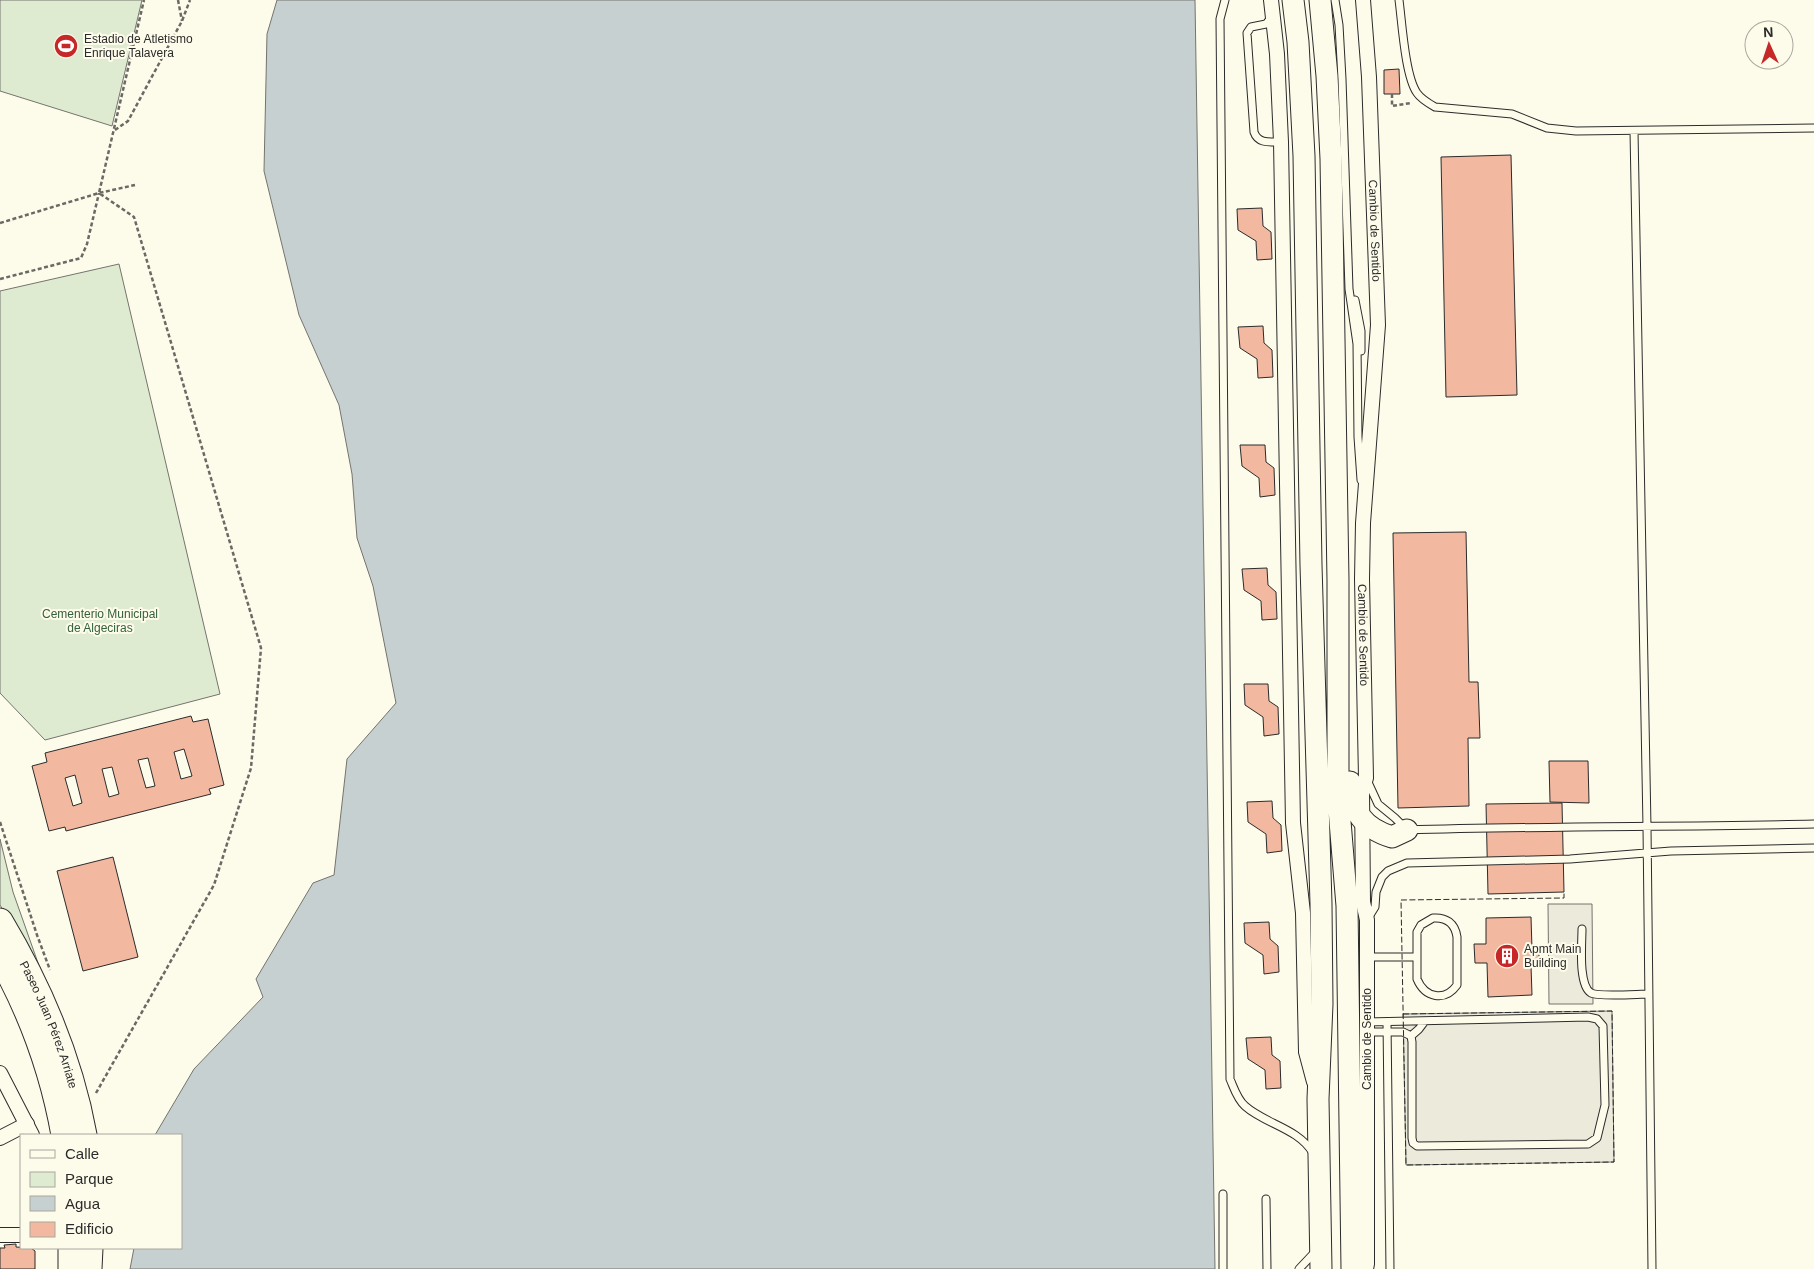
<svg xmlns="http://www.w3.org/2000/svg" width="1814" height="1269" viewBox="0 0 1814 1269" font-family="Arial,sans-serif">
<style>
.green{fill:#deebd1;stroke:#74746e}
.parking{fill:#eceadb;stroke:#74746e}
.water{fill:#c7d0d0;stroke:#74746e}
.building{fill:#f2b8a0;stroke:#2b2b2b;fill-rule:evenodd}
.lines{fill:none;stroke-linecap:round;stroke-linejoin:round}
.lane-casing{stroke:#2b2b2b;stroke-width:9}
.street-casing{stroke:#2b2b2b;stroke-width:16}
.primary-casing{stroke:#2b2b2b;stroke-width:23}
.highway-casing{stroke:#2b2b2b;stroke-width:27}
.path{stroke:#6a6964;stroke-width:2.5;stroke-dasharray:4 2.5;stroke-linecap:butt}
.lane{stroke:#fdfbea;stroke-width:7}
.street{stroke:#fdfbea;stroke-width:14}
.primary{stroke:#fdfbea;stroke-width:21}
.highway{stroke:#fdfbea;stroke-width:25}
.fence{stroke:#2b2b2b;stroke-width:1;stroke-dasharray:6 2.5;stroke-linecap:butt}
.labels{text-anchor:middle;stroke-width:4;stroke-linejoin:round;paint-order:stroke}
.poi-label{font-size:12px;fill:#2b2b2b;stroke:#fdfbea;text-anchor:start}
.street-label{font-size:12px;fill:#2b2b2b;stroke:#fdfbea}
.park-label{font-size:12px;fill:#34623c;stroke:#fdfbea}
</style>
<rect width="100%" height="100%" fill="#fdfbea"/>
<path class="green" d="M0 0H142L112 126 0 91Z
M119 264 220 694 45 740 0 693V291Z
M0 839 13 892 44 980 0 905Z"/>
<path class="parking" d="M1548 904H1592L1593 1004H1549Z
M1612 1011 1614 1162 1406 1165 1403 1014Z"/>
<path class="water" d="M277 0H1195L1215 1269H130L134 1248H181V1135H155L194 1069 263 997 256 979 313 883 334 875 347 759 396 703 373 586 357 538 352 474 339 405 299 315 264 171 267 34Z"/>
<path class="building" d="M1399 69 1400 94H1384V70Z
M1511 155 1517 395 1446 397 1441 157Z
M1262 208 1263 226 1271 232 1272 259 1257 260 1256 241 1238 230 1237 209Z
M1263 326 1264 343 1272 350 1273 377 1258 378 1257 359 1240 348 1238 327Z
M1240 445H1265L1266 462 1274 468 1275 495 1260 497 1259 478 1242 466Z
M1466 532 1469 682H1478L1480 738H1468L1469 806 1398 808 1393 533Z
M1267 568 1268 585 1276 592 1277 619 1262 620 1261 601 1244 590 1242 569Z
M1244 684H1268L1269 701 1278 707 1279 734 1264 736 1263 717 1245 705Z
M191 716 193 722 208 719 224 785 209 789 211 794 66 831 65 827 49 831 32 766 47 762 45 753ZM184 749 192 776 181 779 174 752ZM148 758 155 786 146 788 138 760ZM112 767 119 794 109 797 102 769ZM75 775 82 803 73 806 65 778Z
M1549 761H1588L1589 803 1550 802Z
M1272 801 1273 818 1281 825 1282 851 1267 853 1266 834 1248 822 1247 802Z
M1562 803 1564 892 1488 894 1486 804Z
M113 857 138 957 83 971 57 871Z
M1531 917 1532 949H1539V966H1531L1532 995 1488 997 1487 963H1475L1474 944H1486V918Z
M1269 922 1270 939 1278 946 1279 972 1264 974 1263 955 1245 943 1244 923Z
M1271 1037 1272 1055 1280 1061 1281 1088 1266 1089 1265 1070 1248 1059 1246 1038Z
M16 1244V1247L31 1248 35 1251V1269H0V1248H5L4 1245Z"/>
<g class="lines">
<g class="lane-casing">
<path id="lane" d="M1225 0 1220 19 1230 1079C1234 1088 1237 1099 1245 1106 1265 1124 1298 1128 1313 1153
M1335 0 1339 25 1342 79 1349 289 1357 344 1358 437 1361 480
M1399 0C1402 22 1405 76 1417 93 1421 99 1428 103 1435 107L1512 114 1547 128 1576 131 1814 128
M1271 18 1266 24 1251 27 1247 33 1254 132C1258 144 1270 142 1281 142
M1634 131 1647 827 1652 1269
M1355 300 1361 331V351
M1366 778 1378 804 1395 818 1407 830C1542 826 1678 827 1814 824
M1433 918C1446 917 1455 923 1457 937V985C1445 1002 1425 998 1417 979V932L1421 925Z
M1367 920 1375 907 1376 892 1382 877 1388 871 1407 863 1570 859 1671 851 1814 848
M1582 929C1582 944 1578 985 1591 993 1599 997 1638 994 1649 994
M1367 957H1417
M1366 1022 1588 1017 1597 1019 1603 1026 1605 1105 1597 1138 1588 1144 1417 1146 1413 1143 1412 1138V1042L1411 1036 1403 1032H1366
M1387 1022 1390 1269
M1411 1036 1419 1029 1425 1021
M1223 1194V1269
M1266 1199 1267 1269
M1299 1269 1315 1252"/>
</g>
<g class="street-casing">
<g id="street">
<path d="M1271 0 1277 54 1281 142 1293 823 1303 913 1306 1052 1314 1082"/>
<path id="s1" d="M1363 0 1369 77 1378 325 1363 523 1362 579 1366 778 1362 791 1363 902 1367 920V1264L1366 1269"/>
<path d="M0 1073 32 1135"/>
<path d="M0 1138 27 1124"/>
<path d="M0 1235H21"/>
</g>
</g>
<g class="primary-casing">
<path id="primary" d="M1293 0 1298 42 1304 156 1311 565 1321 904 1322 1004 1318 1099 1321 1269
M1320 0 1327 76 1331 159 1338 580V797L1347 906 1352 1269
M1350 782C1352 812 1363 828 1392 837L1407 830"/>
</g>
<g class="highway-casing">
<g id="highway">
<path id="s2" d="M0 921C40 988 70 1058 84 1135"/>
<path d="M0 957C31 1012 53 1073 64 1135"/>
<path d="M71 1269V1248"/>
<path d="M89 1269 90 1248"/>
</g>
</g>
<path class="path" d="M178 0 182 21
M1392 94V106L1411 103
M115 130 128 121 182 21 190 0
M0 223 99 193 135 185
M0 279 81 258 87 244 99 193
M0 822 37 935 50 970
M96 1093 214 885 251 768 261 648 134 217 99 193 144 0"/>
<use href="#lane" class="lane"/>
<use href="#street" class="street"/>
<use href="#primary" class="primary"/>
<use href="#highway" class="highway"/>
<path class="fence" d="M1403 1014 1612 1011 1614 1162 1406 1165 1401 900 1564 898V892"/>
</g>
<defs>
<g id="stadium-disc" transform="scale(1.25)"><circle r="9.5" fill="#c62828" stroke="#fdfbea"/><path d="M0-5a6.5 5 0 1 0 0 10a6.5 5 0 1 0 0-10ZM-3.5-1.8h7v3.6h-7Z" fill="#fff"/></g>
<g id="building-disc" transform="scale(1.25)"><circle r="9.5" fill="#c62828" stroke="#fdfbea"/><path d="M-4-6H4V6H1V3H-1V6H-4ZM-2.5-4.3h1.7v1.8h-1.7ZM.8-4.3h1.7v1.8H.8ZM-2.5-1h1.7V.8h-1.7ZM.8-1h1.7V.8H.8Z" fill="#fff"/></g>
</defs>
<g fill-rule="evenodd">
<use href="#stadium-disc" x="66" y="46"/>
<use href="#building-disc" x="1507" y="956"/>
</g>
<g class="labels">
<g class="poi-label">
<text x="84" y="43">Estadio de Atletismo<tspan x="84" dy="14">Enrique Talavera</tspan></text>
<text x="1524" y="953">Apmt Main<tspan x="1524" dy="14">Building</tspan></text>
</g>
<g class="street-label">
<text dy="4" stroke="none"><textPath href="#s1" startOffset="231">Cambio de Sentido</textPath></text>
<text dy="4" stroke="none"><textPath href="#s1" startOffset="636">Cambio de Sentido</textPath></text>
<text dy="4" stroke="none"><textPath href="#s2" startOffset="115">Paseo Juan Pérez Arriate</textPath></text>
<text transform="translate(1367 1039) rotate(-90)" y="4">Cambio de Sentido</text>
</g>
<g class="park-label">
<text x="100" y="618">Cementerio Municipal<tspan x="100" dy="14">de Algeciras</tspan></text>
</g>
</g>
<rect x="20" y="1134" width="162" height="115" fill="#fdfbea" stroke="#a9a89e"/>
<rect x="30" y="1150" width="25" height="8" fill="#fdfbea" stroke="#a9a89e"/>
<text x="65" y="1159" font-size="15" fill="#2b2b2b">Calle</text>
<rect x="30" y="1172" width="25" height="15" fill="#deebd1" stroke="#a9a89e"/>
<text x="65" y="1184" font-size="15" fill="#2b2b2b">Parque</text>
<rect x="30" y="1196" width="25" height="15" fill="#c7d0d0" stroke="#a9a89e"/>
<text x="65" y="1209" font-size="15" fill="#2b2b2b">Agua</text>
<rect x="30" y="1222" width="25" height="15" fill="#f2b8a0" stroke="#a9a89e"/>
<text x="65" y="1234" font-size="15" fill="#2b2b2b">Edificio</text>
<g transform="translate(1769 45) rotate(357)"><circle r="24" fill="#fdfbea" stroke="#a9a89e"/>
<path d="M0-4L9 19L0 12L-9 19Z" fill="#c62828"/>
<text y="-8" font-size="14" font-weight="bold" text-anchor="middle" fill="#2b2b2b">N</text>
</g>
</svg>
